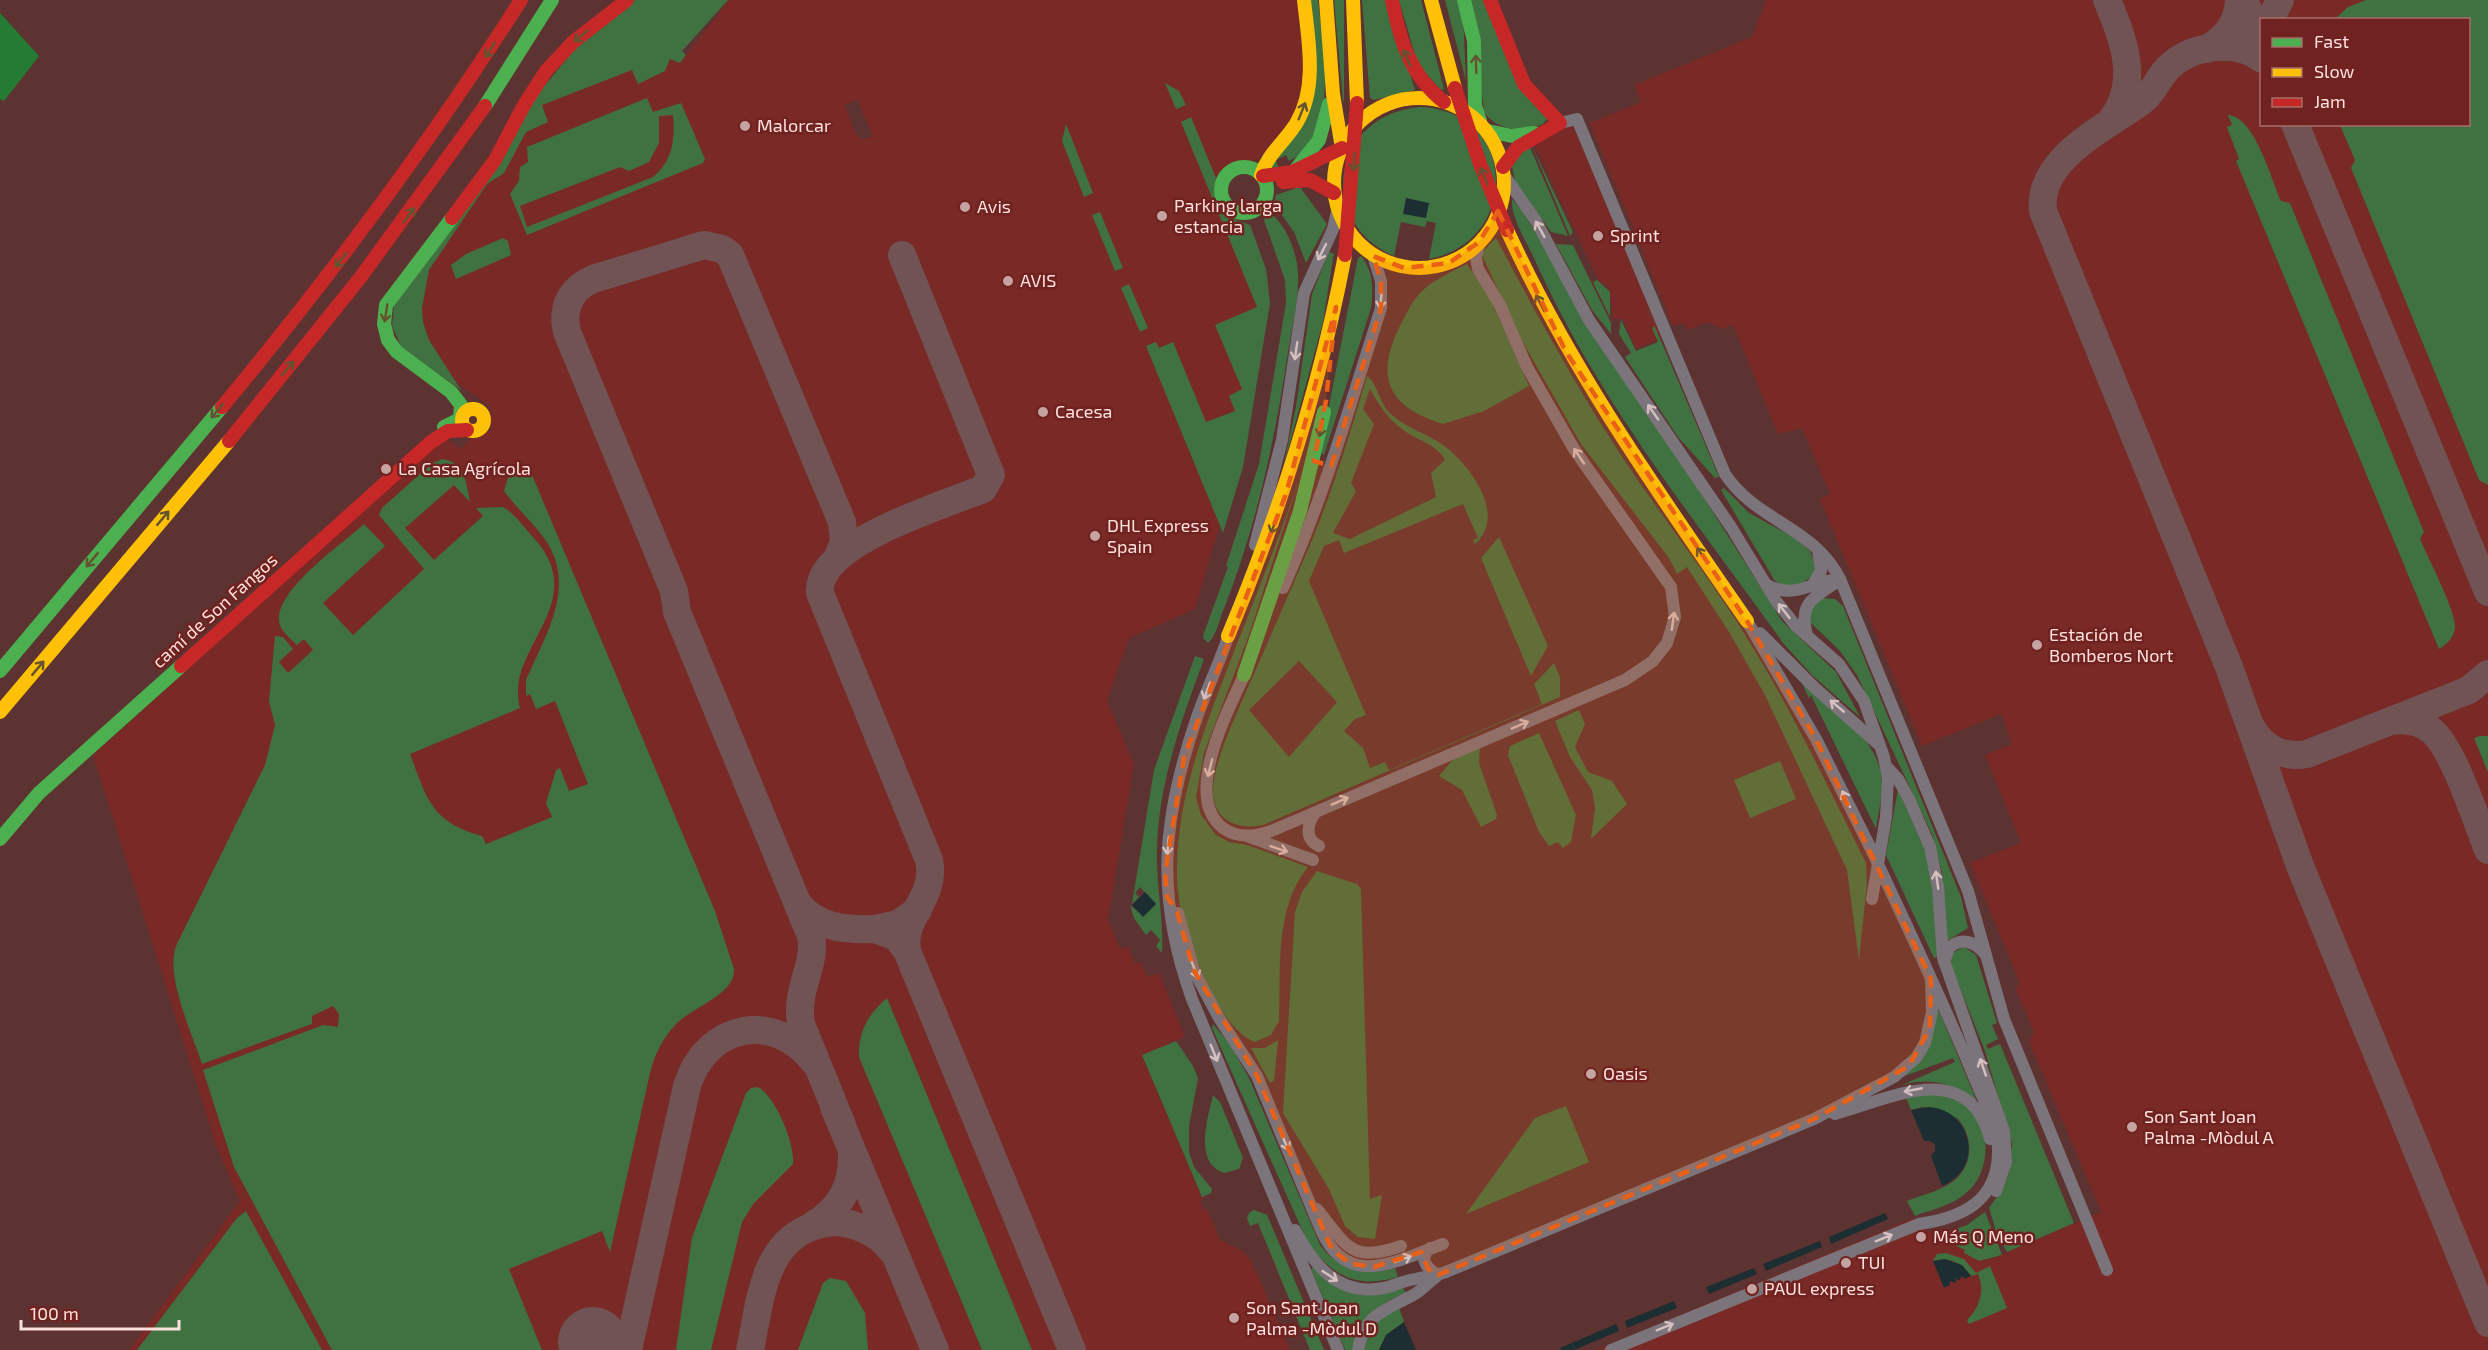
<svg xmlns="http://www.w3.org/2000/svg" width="2488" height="1350" viewBox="0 0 2488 1350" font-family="'Exo 2',sans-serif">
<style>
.built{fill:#792926;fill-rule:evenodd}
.green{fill:#407241;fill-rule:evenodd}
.forest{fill:#247b33}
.water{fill:#1c2e31}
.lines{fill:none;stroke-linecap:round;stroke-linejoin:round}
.taxiway{stroke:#715353;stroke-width:28}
.runway{stroke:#715353;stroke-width:70}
.street{stroke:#7c747b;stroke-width:12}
.fast{stroke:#4caf50;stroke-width:14}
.slow{stroke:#ffc107;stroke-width:14}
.jam{stroke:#c62828;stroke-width:14}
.street-bridge{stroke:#7c747b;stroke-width:12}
.jam-bridge{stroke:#c62828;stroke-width:14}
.oneway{stroke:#635330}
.oneway2{stroke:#d6c0bf}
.marked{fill:#e96016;fill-opacity:0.2;stroke:#e96016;stroke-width:4.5;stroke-dasharray:12 8;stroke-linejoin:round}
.poi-dot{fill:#c5a3a0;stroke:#6f221f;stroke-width:2}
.labels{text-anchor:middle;stroke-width:5;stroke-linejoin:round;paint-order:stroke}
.poi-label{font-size:18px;fill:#fde0dc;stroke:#6f221f;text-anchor:start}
.street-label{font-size:18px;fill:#fde0dc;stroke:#6f221f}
</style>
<rect width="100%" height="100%" fill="#5d3331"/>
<path class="built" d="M654 0 680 63 729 0H1298L1304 83 1298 110 1285 130 1258 159 1219 171 1230 226 1256 281 1260 344 1236 470 1195 609 1129 638 1107 701 1134 764 1108 920 1120 949 1128 946 1135 964 1141 962 1147 977 1159 973 1185 1037 1142 1056 1203 1199 1200 1201 1204 1210 1207 1209 1221 1241 1243 1251 1252 1262 1290 1350H129L240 1201 216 1145 93 755 444 437 461 449 471 437 479 438 491 429 490 406 417 356 394 317 573 53 595 35ZM857 99 873 137H872L861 139 854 130 845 105Z
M1766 0H2488V1350H1596L1914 1218 1935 1236 1989 1260 2101 1212 2029 1042 2034 1032 2016 990 2019 981 1970 863 2021 843 1985 755 2012 744 2001 714 1922 746 1820 499 1830 494 1802 428 1778 434 1733 325 1724 329 1708 322 1688 330 1683 323 1673 326 1590 123 1641 102 1634 85 1752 37ZM2262 20H2468V124H2262Z
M1573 125 1663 338 1636 349 1623 319H1613L1610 288 1599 281 1533 142Z"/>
<path class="green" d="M635 0H728L682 51 686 55 680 63 670 59 665 71 638 84 632 70 542 105 548 122 526 132 504 173 487 184 429 270 422 308 423 322 429 340 461 390 402 348 392 326 394 306 531 102 575 49Z
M1309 0H1318C1323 43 1337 127 1300 158L1298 156 1289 161 1286 155 1276 160 1278 167 1270 169 1269 167C1282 150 1298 134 1307 115 1322 82 1313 35 1309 0Z
M1334 0H1344V101H1343Z
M1362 0H1387L1415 90 1374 100 1370 98Z
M1399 0H1421L1444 89 1441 90 1418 65Z
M1445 0H1459L1463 15 1466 81Z
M1471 0H1484L1547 119 1543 124C1522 132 1498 132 1484 112Z
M2366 0H2488V485L2479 480 2351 168 2355 160 2340 125 2468 124V20L2335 19 2348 7Z
M1165 83 1179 91 1186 105 1176 109Z
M647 98 653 112 681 103 705 159 703 163 527 235 510 194 519 181 520 167 528 162 527 147ZM673 115C675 139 673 161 653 177L527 227 520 206 620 167 629 171 649 162 659 143V116Z
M1421 107C1519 112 1520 242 1429 259L1436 223 1427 221 1425 227 1401 222 1394 256C1313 220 1334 113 1421 107Z
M2228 115C2254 116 2271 178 2281 201L2290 203 2424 532 2420 539C2428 558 2455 609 2455 627 2454 638 2447 644 2439 649L2236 161 2239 159 2227 127 2232 125Z
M1191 117 1216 178 1214 190 1219 206 1231 218 1250 225 1266 269 1270 303 1243 467 1223 533 1146 346 1156 342 1159 348 1173 342 1206 422 1235 411 1229 396 1242 389 1215 325 1257 307 1181 122Z
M1066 124 1093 193 1084 197 1062 141Z
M1531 144 1573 232 1570 236Z
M1529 145 1568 236 1551 232 1515 181 1511 161Z
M1300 187 1327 224 1306 263 1294 232 1274 204 1276 195Z
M1512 199 1522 211 1782 621 1836 672 1860 717 1812 675 1784 644C1695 520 1596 398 1534 258 1526 241 1511 218 1512 199Z
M1100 212 1123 268 1115 271 1092 215Z
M1268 212C1286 222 1298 255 1298 275 1299 300 1292 327 1288 352 1275 440 1256 528 1223 611 1219 621 1215 638 1208 643L1203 638 1204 633 1228 567 1226 566 1259 464 1286 303 1285 280 1264 220Z
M503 238 508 241 511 255 456 279 451 265 466 254Z
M1496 238C1536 313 1576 387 1623 458 1663 519 1709 576 1747 638 1792 710 1828 787 1866 863L1867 884 1859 960 1847 870 1765 695 1729 632 1687 567 1677 574 1669 558 1581 444 1521 339 1481 253Z
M1556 244 1573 245 1611 323V334L1592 310Z
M1329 252 1334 254 1333 258 1323 322 1283 468 1296 407 1312 294Z
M1361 256C1374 272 1373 290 1371 308L1324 455 1320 452 1358 258Z
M1467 264 1491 300 1529 386 1484 411 1443 424C1390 408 1374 379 1399 328 1405 316 1411 303 1420 293 1433 280 1451 272 1467 264Z
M1597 280 1610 292V317L1593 282Z
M1129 284 1148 328 1140 332 1121 288Z
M1641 294 1719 477 1715 478 1678 437 1625 357 1631 353 1619 334 1621 320 1636 351 1658 342 1652 328 1655 326Z
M1367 376C1377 382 1380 405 1391 414 1407 429 1429 434 1446 447 1472 468 1507 516 1475 544L1473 540 1478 538 1463 504 1344 553 1339 540 1324 546 1309 581 1366 715 1355 719 1344 731 1363 748 1370 768 1385 762 1389 770 1542 704 1534 684 1554 663 1560 677V697L1263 825C1240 830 1215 822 1213 794 1212 762 1236 717 1248 687 1270 638 1291 589 1312 540 1334 487 1351 431 1367 376ZM1370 389C1379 405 1388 419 1403 430 1417 440 1438 445 1445 460L1431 473 1436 497 1350 539 1333 533 1356 491 1351 483 1374 424 1363 409ZM1299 661 1337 702 1289 757 1249 710Z
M443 459C466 463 466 483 470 502L454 485 405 528 434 560 483 516 476 508 503 507C514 513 523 526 532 536 595 603 503 647 520 708L410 754C427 799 431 822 482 836L486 844 552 817 546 803 556 770 560 768 569 791 588 784 555 701 536 709 530 694 526 696V680C545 636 577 587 546 541 534 523 517 509 504 491L508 478 527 463 715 911 734 969C736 994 692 1007 676 1024 663 1038 654 1055 650 1073L610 1252 602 1231 509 1269 542 1350H332L234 1167 203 1070 323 1025 338 1027 339 1014 333 1006 312 1016V1024L202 1064C192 1033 165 976 176 946L265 765 275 725 269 701 275 636 283 637 293 649 279 662 288 673 313 650 304 639 297 645C290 638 278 629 279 619 279 587 341 545 364 524L385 546 323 603 353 635 424 569 379 515 382 508 432 463Z
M1301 474 1249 635 1204 753 1196 797 1201 815 1216 835 1229 842 1247 845 1308 867C1274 908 1281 970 1279 1021L1271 1035 1255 1042C1233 1034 1216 1002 1207 983 1191 951 1178 913 1177 878 1175 798 1207 722 1235 649 1258 591 1281 533 1301 474Z
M1724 488 1749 513 1793 537 1810 551 1817 569C1807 583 1792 593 1775 581L1721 490Z
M1499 537 1548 646 1531 676 1481 558Z
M1823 598 1835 599 1843 606 1961 897 1968 928 1947 941 1942 872 1932 834 1857 675 1840 651 1810 622 1811 607Z
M1195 656 1204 659C1181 721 1158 785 1157 851 1156 885 1164 919 1162 953L1156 946 1160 940 1151 930 1146 935 1134 918 1130 905 1143 916 1156 904 1140 887 1135 893 1139 897 1132 904 1154 770Z
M1800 679C1831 707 1881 738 1882 784 1882 800 1878 813 1876 829L1811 695 1809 698Z
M1579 710 1585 724 1575 747 1588 772 1612 781 1627 804 1591 839 1595 808 1592 790 1570 757 1555 721Z
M1539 733 1576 815 1571 842 1563 848 1558 842 1549 846 1539 832 1508 755 1510 746Z
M2480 736H2488V772L2474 738Z
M1480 745 1479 763 1497 815 1496 819 1481 827 1462 790 1439 776 1456 756Z
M1780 761 1796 799 1750 818 1734 780Z
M1898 789 1931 864 1939 956 1934 958 1886 855Z
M1317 871 1357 884 1361 889 1370 1199 1382 1195 1375 1239 1358 1237 1345 1226 1329 1189 1283 1113 1295 912 1302 892Z
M1964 947 1976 955 1997 1023 1992 1025 1998 1039 1986 1045 1988 1049 2000 1044 2074 1223 2007 1252 1997 1234 1989 1208 2003 1188 2009 1173 2012 1144 1985 1051 1950 963 1952 953Z
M887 998 1032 1350H982L859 1057C858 1032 868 1014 887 998Z
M1939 1011 1976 1099 1974 1100C1952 1083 1930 1077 1902 1085L1955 1062 1953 1058 1902 1077 1932 1037 1936 1012Z
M1213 1024 1229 1043 1249 1078 1320 1245C1338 1270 1365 1277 1395 1268L1398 1277C1356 1289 1333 1276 1308 1243L1212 1028Z
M1278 1040 1274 1081 1270 1083 1251 1048H1265Z
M1176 1041 1193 1066 1198 1078 1189 1126V1152L1194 1167 1212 1189 1211 1193 1202 1197 1142 1055Z
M758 1087C776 1097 795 1144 793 1164L754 1203 742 1222 711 1350H676L692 1238 746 1093 751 1088Z
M1949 1094C1956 1099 1966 1104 1972 1110 1993 1134 1989 1175 1965 1194 1949 1207 1932 1209 1915 1216L1907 1201C1922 1195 1944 1190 1956 1179 1974 1162 1973 1135 1957 1118L1922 1107 1911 1110 1905 1095Z
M1213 1095 1220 1102 1243 1158 1239 1169 1224 1173C1193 1162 1208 1118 1213 1095Z
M1566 1106 1589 1162 1466 1214 1535 1118Z
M1254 1210 1267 1215 1324 1350H1310L1258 1223 1250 1226 1247 1218 1249 1213Z
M246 1211 322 1350H137L237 1218Z
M1985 1212 2002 1255 1979 1261 1964 1253 1965 1250 1942 1239 1943 1234 1967 1225Z
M1946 1253 1964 1259 1976 1273 1990 1266 2007 1308 1969 1324 1967 1320C1980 1307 1985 1291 1978 1274L1971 1276C1962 1263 1949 1256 1933 1261L1937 1254Z
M1313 1267 1332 1282 1402 1286 1406 1293C1371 1306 1367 1318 1353 1350H1345L1311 1269Z
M830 1278 846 1281 865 1313 868 1350H798L823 1283Z
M1398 1305 1404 1322 1386 1335 1379 1350H1362L1372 1325Z"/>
<path class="forest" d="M0 13 39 56 4 101 0 99Z"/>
<path class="water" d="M1406 198 1429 203 1426 218 1403 214Z
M1145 892 1156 904 1143 917 1132 905Z
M1928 1107C1973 1109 1985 1169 1942 1186L1931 1156 1935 1151V1145L1930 1141H1924L1911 1110Z
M1885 1213 1888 1219 1831 1244 1829 1237Z
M1820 1241 1822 1247 1766 1271 1763 1264Z
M1945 1259 1962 1265 1971 1276 1965 1279 1962 1276 1959 1281 1956 1278V1283L1950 1281V1285L1944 1288 1933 1261Z
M1754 1268 1757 1274 1709 1294 1706 1287Z
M1674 1301 1677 1308 1627 1328 1625 1321Z
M1404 1322 1416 1350H1379L1386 1335Z
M1616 1324 1619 1331 1574 1350H1561L1560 1348Z"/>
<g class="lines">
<path class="taxiway" d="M2107 0C2124 41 2141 83 2110 122
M2244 0 2262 43
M2270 20 2280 0
M2207 49C2226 38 2238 23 2239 0
M2262 59C2235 39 2191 45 2168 68 2158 78 2154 92 2142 101 2106 128 2037 158 2043 211L2229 667 2300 866 2488 1323
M2295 124 2488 592
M902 255 991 475 983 489C944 505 815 543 820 593L929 860C937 899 901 915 907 951
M838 557 844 541 842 522 730 255 722 249 704 245 593 279C571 289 561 307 567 332L674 591 677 612 811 936C817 965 795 988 801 1024L842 1125
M2393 721C2407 719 2421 722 2432 731 2453 748 2477 822 2488 850
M2252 728C2263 749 2284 758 2307 754L2469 690 2488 674
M798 904C818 928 845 930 875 929
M918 910 898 924 875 929 897 937 907 951 1072 1350
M834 1107 935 1350
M812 1226C840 1209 853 1187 852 1153
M628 1350 687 1086C706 1024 774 1010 814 1062
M750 1350C760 1305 762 1243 814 1226 824 1223 834 1221 845 1223 864 1227 880 1235 891 1250"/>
<path class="runway" d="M593 1342 596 1350"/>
<path class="street" d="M1560 123 1577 119 1725 474C1756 521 1814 527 1840 579L1968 891 2004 1019 2107 1270
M1504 175 1536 221 1589 320 1731 527 1776 601 1796 626 1839 664 1864 701 1884 757 1888 779 1886 817 1872 899
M1255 545 1282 440 1304 293 1333 229 1337 211
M1813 584 1821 571 1818 550
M1767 585C1796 600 1811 581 1840 579
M1283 588C1324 497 1351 402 1381 308V281L1373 256
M1747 621 1816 739 1872 851
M1230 631C1221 660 1207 688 1197 717 1162 819 1155 896 1192 999L1338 1350
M1760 633 1815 688 1877 743
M1807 635C1798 602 1814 598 1838 581
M1247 669C1230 707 1181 796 1223 828 1239 840 1259 836 1276 829L1625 680 1653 661 1667 643 1675 617 1671 587 1574 449 1527 367 1500 305 1478 269 1476 258 1479 242
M1887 767 1898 779 1909 799 1930 847 1938 887 1943 958 2004 1131 2006 1162 1996 1191
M1316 812C1307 823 1304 839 1319 846
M1247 836 1313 860
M1178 913 1194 971 1219 1018 1257 1076 1321 1230C1348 1291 1398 1260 1443 1244
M1944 962 1949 948C1961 937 1975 941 1985 954
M1835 1114C1889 1099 1968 1056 1990 1139
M1317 1209C1346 1245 1351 1264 1401 1246
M1295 1230C1314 1265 1338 1297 1384 1288 1393 1286 1401 1282 1410 1280 1422 1277 1434 1276 1446 1272L1814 1119 1894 1077 1916 1058 1925 1043 1932 1012 1931 979
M1430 1248C1418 1258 1427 1269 1438 1275
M1358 1350C1364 1313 1387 1310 1415 1294 1423 1289 1430 1281 1437 1276
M1611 1350 1919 1224C1961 1218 1997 1202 1998 1153 1999 1128 1984 1102 1975 1079 1947 1011 1916 945 1885 879"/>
<path class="fast" d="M1464 0 1474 41 1475 106 1480 121
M485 106 552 0
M1488 131 1512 136 1534 133
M1221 190a23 23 0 1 1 46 0a23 23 0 1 1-46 0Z
M1296 169 1319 140 1329 104
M444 427 460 419 461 405 451 392 397 352 388 340 384 324 386 305 452 218
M0 671 222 407
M1244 675 1300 511 1324 412
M0 839 39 793 181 666"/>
<path class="slow" d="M1326 0 1333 94 1342 148
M1353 0 1357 103
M1431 0 1455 88
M1334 183a85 85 0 1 1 170 0a85 85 0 1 1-170 0Z
M1261 175C1268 153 1286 141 1297 122 1318 86 1308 39 1304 0
M1507 230C1571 370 1659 494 1747 621
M462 420a11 11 0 1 1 22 0a11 11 0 1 1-22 0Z
M1228 636C1280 512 1320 387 1345 255
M0 712 229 441"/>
<path class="jam" d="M1392 0C1400 41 1410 75 1444 102
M1490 0 1524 84 1560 123 1518 147 1503 167
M1263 176 1292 172 1342 148
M1283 182 1310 180 1334 193
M452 218 495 160 524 105 546 71 573 42 627 0
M222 407C330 277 430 143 521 0
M229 441 360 278 485 106
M181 666 431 442 448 431 467 430"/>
<path class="street-bridge" d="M1872 851 1885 879"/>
<path class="jam-bridge" d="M1455 88 1480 164 1507 230
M1345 255 1357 103"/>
</g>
<defs><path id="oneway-shaft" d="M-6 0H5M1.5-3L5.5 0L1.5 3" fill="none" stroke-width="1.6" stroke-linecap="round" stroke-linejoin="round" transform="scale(1.5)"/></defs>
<g class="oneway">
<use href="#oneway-shaft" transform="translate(581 36) rotate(140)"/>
<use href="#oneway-shaft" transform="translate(490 50) rotate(122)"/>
<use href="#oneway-shaft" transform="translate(1407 58) rotate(-113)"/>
<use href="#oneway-shaft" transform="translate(1476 64) rotate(-92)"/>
<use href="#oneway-shaft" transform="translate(1302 111) rotate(-68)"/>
<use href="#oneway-shaft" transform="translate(1354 162) rotate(93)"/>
<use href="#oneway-shaft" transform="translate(1484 176) rotate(-111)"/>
<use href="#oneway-shaft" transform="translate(409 215) rotate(-54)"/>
<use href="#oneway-shaft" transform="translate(341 260) rotate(128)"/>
<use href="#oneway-shaft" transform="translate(1540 303) rotate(-117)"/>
<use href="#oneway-shaft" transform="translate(386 313) rotate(99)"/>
<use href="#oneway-shaft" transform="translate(288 368) rotate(-50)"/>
<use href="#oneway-shaft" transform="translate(217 411) rotate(130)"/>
<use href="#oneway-shaft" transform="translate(1321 428) rotate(102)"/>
<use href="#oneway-shaft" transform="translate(163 518) rotate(-50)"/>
<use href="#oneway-shaft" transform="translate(1274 525) rotate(110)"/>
<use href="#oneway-shaft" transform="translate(1702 555) rotate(-125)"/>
<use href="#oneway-shaft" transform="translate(92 560) rotate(130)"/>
<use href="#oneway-shaft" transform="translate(38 668) rotate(-50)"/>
</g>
<g class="oneway2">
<use href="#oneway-shaft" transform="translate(1540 229) rotate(-119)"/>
<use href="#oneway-shaft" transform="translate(1322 252) rotate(117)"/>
<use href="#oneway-shaft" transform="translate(1381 300) rotate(95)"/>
<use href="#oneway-shaft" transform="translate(1296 351) rotate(98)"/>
<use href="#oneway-shaft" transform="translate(1653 412) rotate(-125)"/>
<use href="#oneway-shaft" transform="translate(1579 456) rotate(-124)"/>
<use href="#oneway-shaft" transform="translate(1784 611) rotate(-128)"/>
<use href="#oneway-shaft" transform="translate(1673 621) rotate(-82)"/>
<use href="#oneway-shaft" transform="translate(1207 691) rotate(110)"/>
<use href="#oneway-shaft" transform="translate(1837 706) rotate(-140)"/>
<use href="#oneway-shaft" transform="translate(1520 725) rotate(-23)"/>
<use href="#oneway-shaft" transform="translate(1210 768) rotate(104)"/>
<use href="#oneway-shaft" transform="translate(1846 799) rotate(-116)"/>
<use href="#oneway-shaft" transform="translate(1340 801) rotate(-24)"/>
<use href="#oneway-shaft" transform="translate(1168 846) rotate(95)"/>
<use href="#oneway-shaft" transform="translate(1279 849) rotate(18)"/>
<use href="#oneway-shaft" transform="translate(1937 880) rotate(-98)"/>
<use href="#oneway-shaft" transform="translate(1195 970) rotate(68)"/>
<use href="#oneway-shaft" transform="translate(1214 1053) rotate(68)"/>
<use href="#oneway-shaft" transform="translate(1983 1067) rotate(-109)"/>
<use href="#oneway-shaft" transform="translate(1913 1090) rotate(169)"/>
<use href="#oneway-shaft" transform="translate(1285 1142) rotate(67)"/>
<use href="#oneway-shaft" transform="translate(1884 1238) rotate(-22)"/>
<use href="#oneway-shaft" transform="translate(1403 1259) rotate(-21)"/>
<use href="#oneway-shaft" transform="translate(1330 1276) rotate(33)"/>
<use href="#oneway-shaft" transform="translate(1665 1327) rotate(-22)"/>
</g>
<path class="marked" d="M1498 211 1566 352 1747 621 1816 739 1931 979 1930 1028 1909 1066 1814 1119 1438 1275 1428 1269 1421 1252 1374 1267 1351 1264 1332 1250 1257 1076 1194 971 1177 912 1167 897 1165 873 1184 757 1286 494 1336 307 1326 401 1314 461 1331 466 1381 308V281L1373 256 1404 268 1449 263 1479 242Z"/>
<g class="poi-dot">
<circle cx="745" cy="126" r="6"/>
<circle cx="965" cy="207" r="6"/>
<circle cx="1162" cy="216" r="6"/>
<circle cx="1598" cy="236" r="6"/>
<circle cx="1008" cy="281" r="6"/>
<circle cx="1043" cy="412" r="6"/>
<circle cx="386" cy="469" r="6"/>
<circle cx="1095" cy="536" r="6"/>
<circle cx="2037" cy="645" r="6"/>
<circle cx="1591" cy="1074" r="6"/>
<circle cx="2132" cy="1127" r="6"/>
<circle cx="1921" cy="1237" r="6"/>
<circle cx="1846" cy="1263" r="6"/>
<circle cx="1752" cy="1289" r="6"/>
<circle cx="1234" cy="1318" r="6"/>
</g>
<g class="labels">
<g class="poi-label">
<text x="757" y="132">Malorcar</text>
<text x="1174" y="212">Parking larga<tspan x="1174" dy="21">estancia</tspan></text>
<text x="977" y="213">Avis</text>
<text x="1610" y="242">Sprint</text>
<text x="1020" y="287">AVIS</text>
<text x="1055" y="418">Cacesa</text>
<text x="398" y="475">La Casa Agrícola</text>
<text x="1107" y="532">DHL Express<tspan x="1107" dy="21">Spain</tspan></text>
<text x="2049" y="641">Estación de<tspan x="2049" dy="21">Bomberos Nort</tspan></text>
<text x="1603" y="1080">Oasis</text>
<text x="2144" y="1123">Son Sant Joan<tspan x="2144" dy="21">Palma -Mòdul A</tspan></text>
<text x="1933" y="1243">Más Q Meno</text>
<text x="1858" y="1269">TUI</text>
<text x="1764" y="1295">PAUL express</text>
<text x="1246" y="1314">Son Sant Joan<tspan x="1246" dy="21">Palma -Mòdul D</tspan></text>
</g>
<g class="street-label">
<text transform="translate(215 611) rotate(-42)" y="6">camí de Son Fangos</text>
</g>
</g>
<rect x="2260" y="18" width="210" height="108" fill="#6f221f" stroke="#a86e6b" stroke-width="1.5"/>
<rect x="2272" y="38" width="30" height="9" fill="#4caf50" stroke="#a86e6b" stroke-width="1.5"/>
<text x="2314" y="48" font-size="18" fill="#fde0dc">Fast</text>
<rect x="2272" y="68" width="30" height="9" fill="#ffc107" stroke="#a86e6b" stroke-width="1.5"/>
<text x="2314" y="78" font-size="18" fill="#fde0dc">Slow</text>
<rect x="2272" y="98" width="30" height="9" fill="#c62828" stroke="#a86e6b" stroke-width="1.5"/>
<text x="2314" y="108" font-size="18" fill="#fde0dc">Jam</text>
<path d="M21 1320v9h158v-9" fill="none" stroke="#fde0dc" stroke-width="3"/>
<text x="30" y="1320" font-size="18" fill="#fde0dc" stroke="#6f221f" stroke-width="4.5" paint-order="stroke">100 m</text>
</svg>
